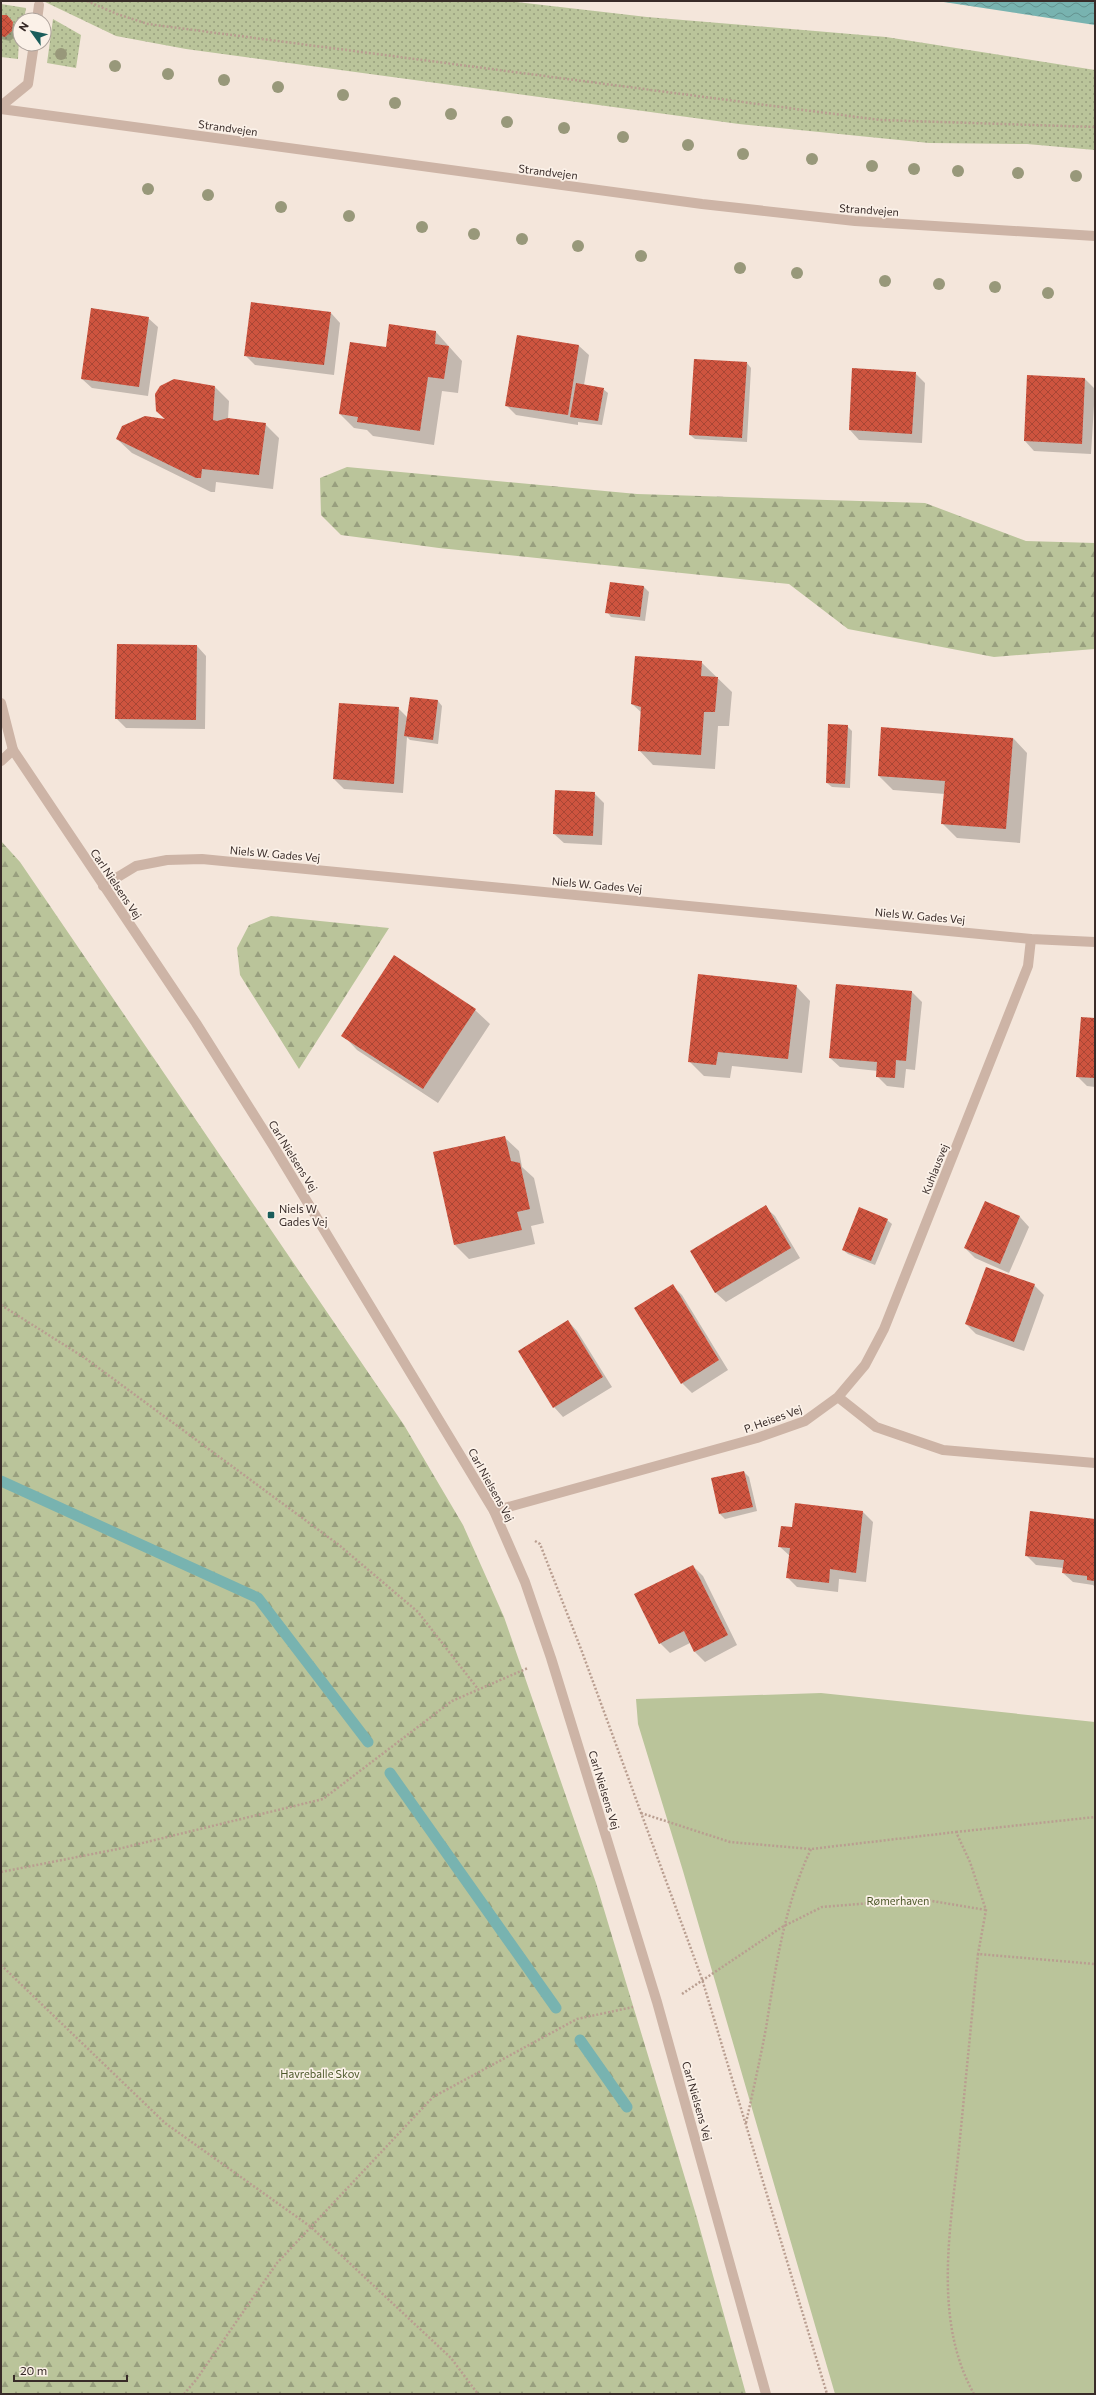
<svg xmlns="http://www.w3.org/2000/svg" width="1096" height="2395" viewBox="0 0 1096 2395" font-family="Commissioner,sans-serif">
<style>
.grass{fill:url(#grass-dots)}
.forest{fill:url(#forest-firs)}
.garden{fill:#bac49a}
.water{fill:url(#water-waves)}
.shadow{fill:#0003}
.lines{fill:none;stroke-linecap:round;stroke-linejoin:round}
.stream{stroke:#78b3b0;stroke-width:11}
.building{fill:url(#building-cross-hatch)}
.path{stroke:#b99e90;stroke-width:2.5;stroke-dasharray:2 2;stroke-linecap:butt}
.service{stroke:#cdb4a6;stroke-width:10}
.minor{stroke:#cdb4a6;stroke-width:10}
.tertiary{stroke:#cdb4a6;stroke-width:10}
.tree{fill:#98987a}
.poi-dot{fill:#1a5d5b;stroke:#fbf1e8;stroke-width:1.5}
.labels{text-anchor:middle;stroke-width:3.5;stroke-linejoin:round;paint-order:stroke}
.street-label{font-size:11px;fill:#382b28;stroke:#fbf1e8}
.poi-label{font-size:11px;fill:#382b28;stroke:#fbf1e8;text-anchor:start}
.park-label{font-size:11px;fill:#4c582a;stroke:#fbf1e8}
</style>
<defs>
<pattern id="grass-dots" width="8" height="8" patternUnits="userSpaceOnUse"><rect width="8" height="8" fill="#bac49a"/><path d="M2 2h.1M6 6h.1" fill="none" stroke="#989f7e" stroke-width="1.8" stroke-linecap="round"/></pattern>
<pattern id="forest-firs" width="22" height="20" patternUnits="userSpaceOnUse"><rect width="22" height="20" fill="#bac49a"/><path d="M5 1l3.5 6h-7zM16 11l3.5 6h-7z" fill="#989f7e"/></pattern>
<pattern id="water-waves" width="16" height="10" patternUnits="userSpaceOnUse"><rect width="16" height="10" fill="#78b3b0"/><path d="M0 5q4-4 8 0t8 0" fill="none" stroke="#63928f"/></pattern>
<pattern id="building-cross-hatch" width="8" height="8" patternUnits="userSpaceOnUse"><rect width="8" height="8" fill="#ce543f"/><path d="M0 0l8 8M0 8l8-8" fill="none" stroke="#a84635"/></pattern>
</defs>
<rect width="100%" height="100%" fill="#f4e6db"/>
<path class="grass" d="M43 1H507L647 17 886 37 1095 70V150L1027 144 929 143 739 124 186 49 116 36Z
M1 4 26 8 24 20H20L18 59 1 57V36H5L12 31 13 22 7 15H1Z
M53 19 81 35 76 68 47 63Z"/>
<path class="forest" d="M347 467 637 494 925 503 1026 541 1095 543V649L994 657 848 629 789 584 439 548 341 535 321 515 320 478Z
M1 841 20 862 404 1425 463 1525 504 1617 596 1883 697 2218 746 2394H1Z
M271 916 389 928 299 1069 240 975 237 948 249 925Z"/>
<path class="garden" d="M821 1693 1095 1722V2394H835L683 1871 638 1724 636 1699Z"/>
<path class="water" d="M937 1H1095V25Z"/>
<path class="shadow" d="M1 16 11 21 17 27V35L10 41 1 39Z
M331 313 340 323 334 375 255 365 245 355Z
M148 318 158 327 148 396 92 388 82 379Z
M390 325 436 332 462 361 458 393 442 391 434 445 373 436 367 430 354 428 340 414 387 348Z
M517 336 579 346 589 355 584 385 603 389 608 393 602 425 578 422V425L516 415 506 405Z
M747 363 751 368 747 442 695 439 690 435Z
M853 369 915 373 925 383 922 443 859 440 850 430Z
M1028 376 1085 379 1095 389 1091 454 1034 451 1025 441Z
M215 387 229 401 228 419 265 424 279 438 273 489 216 482 215 492H211L132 453 117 439 166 420 157 411Z
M611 583 644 587 649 592 645 621 611 617 607 612Z
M197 646 206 656 205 729 126 728 116 718Z
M701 662 732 692 729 726H718L715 769 653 765 639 750 642 713 632 704Z
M438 701 442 706 438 744 410 740 407 737 403 793 344 789 334 779 398 708 408 718Z
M847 726 852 731 850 788 832 787 827 783Z
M1013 738 1027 753 1020 843 957 838 942 823 945 794 893 790 879 776Z
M594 793 604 803 602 845 564 843 554 834Z
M836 985 912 992 922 1002 915 1070 906 1069 904 1088 887 1086 877 1076 878 1071 840 1067 830 1058Z
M796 986 810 1001 802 1073 732 1066 730 1078 704 1076 689 1061Z
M475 1010 490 1024 438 1103 357 1050 343 1035Z
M1095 1019V1087L1087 1086 1077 1076Z
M504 1137 519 1151 522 1167 534 1178 544 1223 531 1226 535 1244 469 1259 455 1245 434 1152Z
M986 1202 1020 1217 1029 1227 1009 1273 975 1258 965 1248Z
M765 1207 775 1216 800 1258 726 1302 716 1293 692 1251Z
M887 1220 892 1224 875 1265 848 1254 843 1250Z
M672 1285 682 1295 728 1370 692 1393 682 1383Z
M1034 1285 1044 1295 1024 1351 976 1334 966 1324Z
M568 1321 577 1331 612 1387 563 1417 554 1407Z
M744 1472 749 1477 757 1511 725 1519 720 1514Z
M863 1512 873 1522 866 1582 839 1579 838 1592 797 1587 787 1577 790 1556 779 1546 793 1528Z
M1095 1520V1587L1093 1585 1073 1582 1063 1573 1064 1568 1036 1565 1026 1555Z
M693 1566 703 1576 737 1645 705 1662 695 1652 690 1643 670 1653 660 1643Z"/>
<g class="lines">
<path class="stream" d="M1 1481 258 1598 368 1742
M390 1773 556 2008
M580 2040 627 2107"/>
</g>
<path class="building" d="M1 15H7L13 22 12 31 5 37 1 36Z
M251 302 331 312 324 365 244 356Z
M91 308 149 317 139 387 81 379Z
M389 324 436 331 435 344 449 346 444 379 428 377 420 431 357 422 358 417 339 414 350 342 386 347Z
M517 335 579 345 568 415 505 406Z
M694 359 747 362 742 438 689 435Z
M852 368 916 372 912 434 849 430Z
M1027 375 1085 378 1082 444 1024 441Z
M174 379 215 386 213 420 217 421 228 418 266 423 259 475 202 469 201 478H196L116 439 122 426 145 416 165 419 156 411 155 394 160 386Z
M576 383 604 388 598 421 570 417Z
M610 582 644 586 640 617 605 613Z
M117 644 197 645 196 720 115 719Z
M635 656 702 661 701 676 718 677 715 712H704L701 755 638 751 641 707 631 704Z
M410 697 438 700 433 740 404 736Z
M339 703 399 707 394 784 333 779Z
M828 724 848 725 845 784 826 783Z
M881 727 1013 738 1006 829 941 824 945 781 878 776Z
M555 790 595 792 593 836 553 834Z
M394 955 476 1009 423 1089 341 1036Z
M698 974 797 985 788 1059 718 1052 716 1065 688 1062Z
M836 984 912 991 906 1061 896 1060 895 1078 876 1077 877 1062 829 1058Z
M1081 1017 1095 1018V1078L1076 1077Z
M505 1136 511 1161 520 1163 530 1209 517 1212 522 1230 454 1245 433 1152Z
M985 1201 1020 1216 1000 1264 964 1248Z
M766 1205 791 1248 715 1293 690 1251Z
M859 1207 888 1219 871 1261 842 1250Z
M986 1267 1035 1284 1014 1342 965 1324Z
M673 1284 719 1360 681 1384 634 1308Z
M568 1320 603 1377 553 1408 518 1351Z
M744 1471 753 1507 719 1514 711 1478Z
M795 1503 863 1511 856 1573 830 1569 829 1583 786 1578 790 1548 778 1547 781 1526 792 1527Z
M1030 1511 1095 1519V1581L1087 1580V1576L1062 1573 1064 1560 1025 1556Z
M693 1565 728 1635 694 1652 684 1631 659 1644 634 1594Z"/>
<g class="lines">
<path class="path" d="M87 1 117 14 148 24 880 120 1095 127
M1 1305 85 1358 339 1545 418 1612 478 1689
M535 1541 540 1544 581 1649 702 1979 827 2394
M641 1813 730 1842 811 1849 956 1832 970 1862 986 1910 978 1954
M956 1832 1095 1817
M1 1872 118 1849 323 1799 452 1701 528 1668
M1 1965 165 2123 311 2227 451 2358 478 2394
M682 1994 782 1927 822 1907 920 1899 986 1910
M746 2123C753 2091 760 2060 766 2028 776 1966 784 1906 811 1849
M184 2394 196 2380 277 2263 433 2097 577 2019 633 2007
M974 2394C931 2317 952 2221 960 2138 966 2077 972 2015 978 1954L1095 1964"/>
<path class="service" d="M37 20 39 5
M1 106 28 84 34 44
M1 761 13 750"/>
<path class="minor" d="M103 886 136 866 167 860 202 859 1031 939 1095 942
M838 1397 865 1365 884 1329 1028 966 1031 939
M494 1511 757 1438 805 1421 838 1397 876 1427 943 1450 1095 1463"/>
<path class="tertiary" d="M1 109 702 204 855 221 1095 236
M1 703 13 750 196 1023 274 1147 494 1511 525 1582 551 1658 657 2002 766 2394"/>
</g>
<g class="tree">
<circle cx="61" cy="54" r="6"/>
<circle cx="115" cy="66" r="6"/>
<circle cx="168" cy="74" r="6"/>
<circle cx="224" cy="80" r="6"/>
<circle cx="278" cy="87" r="6"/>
<circle cx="343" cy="95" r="6"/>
<circle cx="395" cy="103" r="6"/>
<circle cx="451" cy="114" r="6"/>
<circle cx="507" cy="122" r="6"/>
<circle cx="564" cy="128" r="6"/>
<circle cx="623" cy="137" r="6"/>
<circle cx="688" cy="145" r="6"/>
<circle cx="743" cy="154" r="6"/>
<circle cx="812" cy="159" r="6"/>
<circle cx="872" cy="166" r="6"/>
<circle cx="914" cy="169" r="6"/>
<circle cx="958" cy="171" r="6"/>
<circle cx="1018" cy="173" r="6"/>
<circle cx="1076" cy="176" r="6"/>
<circle cx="148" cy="189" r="6"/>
<circle cx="208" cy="195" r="6"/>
<circle cx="281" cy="207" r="6"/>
<circle cx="349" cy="216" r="6"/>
<circle cx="422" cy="227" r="6"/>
<circle cx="474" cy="234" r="6"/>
<circle cx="522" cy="239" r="6"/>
<circle cx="578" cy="246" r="6"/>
<circle cx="641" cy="256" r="6"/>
<circle cx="740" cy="268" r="6"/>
<circle cx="797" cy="273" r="6"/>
<circle cx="885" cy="281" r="6"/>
<circle cx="939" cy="284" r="6"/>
<circle cx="995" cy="287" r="6"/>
<circle cx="1048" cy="293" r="6"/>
</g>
<rect class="poi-dot" x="267" y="1211" width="8" height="8" rx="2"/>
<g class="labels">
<g class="street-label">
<text transform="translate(228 128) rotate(8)" y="4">Strandvejen</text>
<text transform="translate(548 172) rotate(7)" y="4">Strandvejen</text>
<text transform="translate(869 210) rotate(4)" y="4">Strandvejen</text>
<text transform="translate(275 854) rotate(5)" y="4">Niels W. Gades Vej</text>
<text transform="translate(116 884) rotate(56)" y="4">Carl Nielsens Vej</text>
<text transform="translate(597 885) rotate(5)" y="4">Niels W. Gades Vej</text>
<text transform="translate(920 916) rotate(5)" y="4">Niels W. Gades Vej</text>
<text transform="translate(293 1156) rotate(58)" y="4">Carl Nielsens Vej</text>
<text transform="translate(935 1169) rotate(-68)" y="4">Kuhlausvej</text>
<text transform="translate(773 1419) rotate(-20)" y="4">P. Heises Vej</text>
<text transform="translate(491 1485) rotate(61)" y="4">Carl Nielsens Vej</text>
<text transform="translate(604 1790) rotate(73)" y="4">Carl Nielsens Vej</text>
<text transform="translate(697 2101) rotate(74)" y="4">Carl Nielsens Vej</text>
</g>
<g class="poi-label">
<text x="279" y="1213">Niels W<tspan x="279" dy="13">Gades Vej</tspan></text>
</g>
<g class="park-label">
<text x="898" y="1905">Rømerhaven</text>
<text x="320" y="2078">Havreballe Skov</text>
</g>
</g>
<rect width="1096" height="2395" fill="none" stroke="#382b28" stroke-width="4"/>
<g transform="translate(32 32) rotate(303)"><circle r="19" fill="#fbf1e8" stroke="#ada29b"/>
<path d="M0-3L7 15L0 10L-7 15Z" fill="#1a5d5b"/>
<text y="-6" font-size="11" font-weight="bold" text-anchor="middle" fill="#382b28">N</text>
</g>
<path d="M14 2375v6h113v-6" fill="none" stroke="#382b28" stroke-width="2"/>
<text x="20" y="2375" font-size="12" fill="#382b28" stroke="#fbf1e8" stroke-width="3" paint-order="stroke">20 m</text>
</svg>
